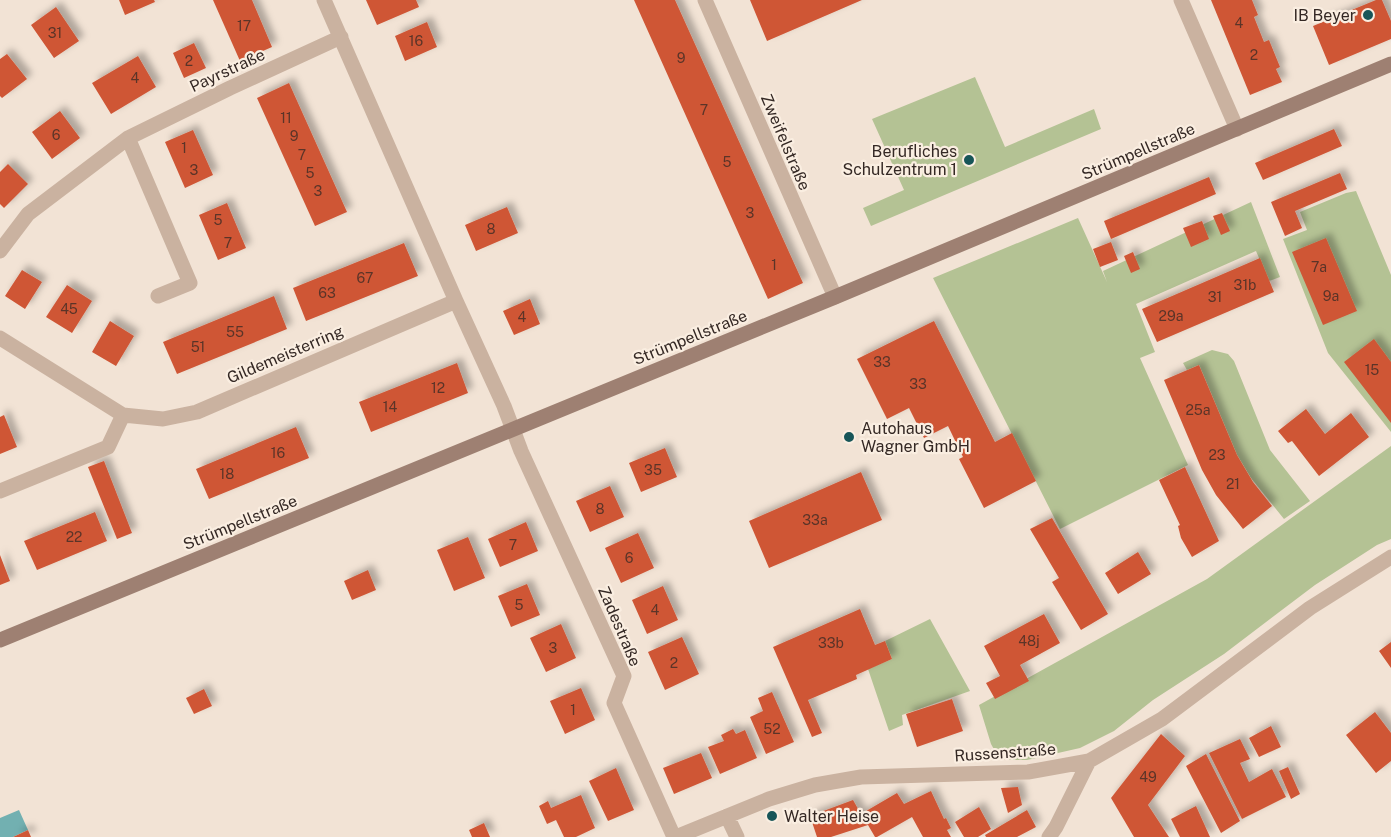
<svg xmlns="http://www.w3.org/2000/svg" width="1391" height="837" viewBox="0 0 1391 837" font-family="'Public Sans',sans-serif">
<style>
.green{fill:#b4c294}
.water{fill:#72b0b1}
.building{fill:#cf5636;filter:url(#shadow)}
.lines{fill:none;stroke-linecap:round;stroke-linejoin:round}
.street{stroke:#cab2a0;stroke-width:15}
.secondary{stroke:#9e8072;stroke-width:15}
.poi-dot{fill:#175558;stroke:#faeee1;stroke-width:2}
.labels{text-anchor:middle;stroke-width:4.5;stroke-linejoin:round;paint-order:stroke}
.number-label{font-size:14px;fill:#5b3428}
.poi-label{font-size:16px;fill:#342824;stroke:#faeee1;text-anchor:end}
.street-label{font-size:16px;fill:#342824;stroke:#faeee1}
</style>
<defs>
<filter id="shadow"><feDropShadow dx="5.5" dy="-5.5" stdDeviation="3" flood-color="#0004"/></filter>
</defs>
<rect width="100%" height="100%" fill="#f2e3d5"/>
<path class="green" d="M975 77 1005 147 1094 109 1101 129 871 226 863 208 904 190 872 119Z
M1356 191 1391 275V432L1328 353 1283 239 1307 230 1300 212 1346 193Z
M1251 202 1280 277 1269 281 1256 251 1136 304 1155 352 1140 358 1188 465 1060 529 933 278 1078 218 1107 282 1103 271Z
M1212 350 1228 354 1234 361 1270 450 1310 501 1284 519 1251 478 1237 455 1199 365 1187 370 1183 363Z
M1391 446V539L1377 545 1315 585 1224 654 1153 700 1114 731 1080 748 1027 760H1000L991 744 979 705 1207 579Z
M930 619 970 691 902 715 903 725 889 731 868 669 892 659 885 641Z"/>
<path class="water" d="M19 810 28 830 13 837H0V818Z"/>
<path class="building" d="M119 0H154L155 2 125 15Z
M213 0H252L272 47 240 61Z
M366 0H416L419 7 377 25Z
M634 0H675L803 283 768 299Z
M750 0H862L767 41Z
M1211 0H1252L1258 15 1254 17 1264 42 1269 40 1280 67 1276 69 1282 82 1250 95Z
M1376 0H1382L1391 21V39L1329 65 1313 26Z
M56 7 79 41 54 58 31 25Z
M427 22 437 47 405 61 395 36Z
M194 43 206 68 184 78 173 53Z
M7 54 27 79 2 98 0 96V59Z
M138 56 156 87 111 114 92 83Z
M289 83 347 212 315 226 257 98Z
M60 111 80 138 52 159 32 132Z
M1334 129 1342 146 1263 180 1255 163Z
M193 130 213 175 185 188 165 142Z
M8 164 28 184 4 208 0 204V172Z
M1340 173 1347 189 1295 211 1302 228 1285 236 1271 202Z
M1209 177 1216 194 1111 239 1104 221Z
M227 203 246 248 218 260 199 215Z
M507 207 518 233 476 251 465 225Z
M1222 213 1230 231 1221 235 1213 216Z
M1202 221 1209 239 1191 247 1183 228Z
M1326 238 1357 311 1323 325 1292 252Z
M1111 242 1118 260 1100 267 1093 249Z
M404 243 418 276 306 321 293 288Z
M1133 252 1140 269 1131 273 1124 256Z
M1260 258 1274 292 1157 342 1142 309Z
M22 270 42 282 25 309 5 296Z
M67 285 92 301 72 333 46 317Z
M274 296 287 329 177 374 163 342Z
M530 299 540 324 514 335 503 311Z
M110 321 134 336 116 366 92 352Z
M934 321 995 442 1012 433 1036 481 984 508 959 459 963 457 948 426 924 438 909 408 887 419 857 359Z
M1374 339 1391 362V423L1344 362Z
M457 363 468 393 371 432 359 402Z
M1199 365 1237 455 1253 482 1272 506 1243 529 1216 495 1202 470 1164 380Z
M1306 409 1325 434 1351 413 1369 437 1319 476 1292 441 1288 443 1278 431Z
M4 415 17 447 0 454V417Z
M296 427 309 458 209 499 196 469Z
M665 448 677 477 641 492 629 463Z
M104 461 132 533 117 539 88 467Z
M1185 467 1219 541 1192 557 1181 538 1178 526 1180 525 1159 480Z
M861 472 882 520 769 568 749 521Z
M610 486 624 517 590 532 576 501Z
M95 512 107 541 37 570 24 541Z
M1052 518 1108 614 1081 630 1052 582 1059 578 1030 529Z
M526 522 538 551 500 567 488 539Z
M638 533 654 568 621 583 605 548Z
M468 537 485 578 454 591 437 550Z
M1138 552 1151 574 1118 594 1105 573Z
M0 555 10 581 0 585Z
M368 570 376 590 352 600 344 581Z
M527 584 540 615 511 627 498 596Z
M663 586 678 620 647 634 632 600Z
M860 609 875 645 885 641 892 659 856 675 857 679 808 700 822 733 812 737 773 647Z
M1044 614 1060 643 1020 665 1029 681 995 699 986 683 1000 676 984 646Z
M561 624 576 658 546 672 530 638Z
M682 637 699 674 665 690 648 652Z
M1391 642V668L1379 651Z
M581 688 595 720 565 734 550 701Z
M204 689 212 706 194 714 186 698Z
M772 692 794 742 766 754 750 717 763 711 758 698Z
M952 699 963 731 917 747 906 714Z
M1375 712 1391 733V761L1376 773 1346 735Z
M1271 726 1281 747 1259 757 1249 738Z
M733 729 736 734 745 730 757 758 720 774 708 747 724 741 721 735Z
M1161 734 1185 756 1148 805 1169 837H1134L1111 798Z
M1240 739 1250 759 1240 763 1249 782 1272 769 1286 797 1242 819 1209 753Z
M701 753 712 778 674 794 663 768Z
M1206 754 1240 821 1221 833 1186 766Z
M1288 767 1300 794 1291 799 1279 771Z
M616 768 634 810 608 821 589 781Z
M1018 787 1022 805 1008 813 1001 788Z
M931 791 944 819 946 818 951 828 947 830 951 837H923L912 817 877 837H875L868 825 831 837H817L810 816 853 800 861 814 897 793 904 804Z
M581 795 595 828 576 837H564L556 820 547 824 539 806 548 801 551 808Z
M1196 806 1210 837H1180L1171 819Z
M979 807 991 829 978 837H964L955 822Z
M1027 810 1036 827 1017 837H986L985 835Z
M484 823 490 837H472L469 830Z
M28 830 31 837H13Z"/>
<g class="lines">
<path class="street" d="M324 0 456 301 504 406 521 451 624 676 614 703 674 837
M705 0 835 297
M1181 0 1237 129
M128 138 190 283 158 296
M0 251 28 214 128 138 230 88 341 37
M0 338 123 415 163 419 197 412 456 301
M0 491 108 447 123 415
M727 816 737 837
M676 837 769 799 815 785 861 777 1028 772 1089 761 1162 719 1310 608 1391 557
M1049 837 1056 827 1089 761"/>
<path class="secondary" d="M0 640 835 297 1391 64"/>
</g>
<g class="poi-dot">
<circle cx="1368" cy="15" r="6"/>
<circle cx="969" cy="160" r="6"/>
<circle cx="849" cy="437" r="6"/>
<circle cx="772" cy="816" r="6"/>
</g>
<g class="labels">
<g class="number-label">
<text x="1239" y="28">4</text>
<text x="244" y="31">17</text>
<text x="55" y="38">31</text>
<text x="416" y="46">16</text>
<text x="1254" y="60">2</text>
<text x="681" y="63">9</text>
<text x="189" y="66">2</text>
<text x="135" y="83">4</text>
<text x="704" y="115">7</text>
<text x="286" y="123">11</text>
<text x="56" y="140">6</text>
<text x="294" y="141">9</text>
<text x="184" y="153">1</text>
<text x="302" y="160">7</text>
<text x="727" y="167">5</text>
<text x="194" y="175">3</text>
<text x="310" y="178">5</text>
<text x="318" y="196">3</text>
<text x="750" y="218">3</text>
<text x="218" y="225">5</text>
<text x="491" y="234">8</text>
<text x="228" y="248">7</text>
<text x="774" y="270">1</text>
<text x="1319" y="272">7a</text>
<text x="365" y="283">67</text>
<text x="1245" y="290">31b</text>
<text x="327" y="298">63</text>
<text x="1331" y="301">9a</text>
<text x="1215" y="302">31</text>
<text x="69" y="314">45</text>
<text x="1171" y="321">29a</text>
<text x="522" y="322">4</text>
<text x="235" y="337">55</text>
<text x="198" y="352">51</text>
<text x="882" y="367">33</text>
<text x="1372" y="375">15</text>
<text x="918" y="389">33</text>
<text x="438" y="393">12</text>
<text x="390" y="412">14</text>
<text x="1198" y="415">25a</text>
<text x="278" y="458">16</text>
<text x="1217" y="460">23</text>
<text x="653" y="475">35</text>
<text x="227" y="479">18</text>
<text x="1233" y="489">21</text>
<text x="600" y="514">8</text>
<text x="815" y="525">33a</text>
<text x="74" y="542">22</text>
<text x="513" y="550">7</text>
<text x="629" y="563">6</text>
<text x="519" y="610">5</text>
<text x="655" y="615">4</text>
<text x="1029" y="646">48j</text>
<text x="831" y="648">33b</text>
<text x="553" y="653">3</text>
<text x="674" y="668">2</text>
<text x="573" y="715">1</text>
<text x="772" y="734">52</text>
<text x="1148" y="782">49</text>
</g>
<g class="poi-label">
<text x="1356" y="21">IB Beyer</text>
<text x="957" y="157">Berufliches<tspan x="957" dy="18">Schulzentrum 1</tspan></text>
<text x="861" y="434" text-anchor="start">Autohaus<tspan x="861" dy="18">Wagner GmbH</tspan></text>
<text x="784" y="822" text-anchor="start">Walter Heise</text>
</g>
<g class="street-label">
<text transform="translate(227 70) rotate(-25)" y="6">Payrstraße</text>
<text transform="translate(786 142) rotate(67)" y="6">Zweifelstraße</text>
<text transform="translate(1138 151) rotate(-23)" y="6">Strümpellstraße</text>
<text transform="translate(690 337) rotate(-22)" y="6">Strümpellstraße</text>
<text transform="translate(285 354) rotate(-23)" y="6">Gildemeisterring</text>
<text transform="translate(240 522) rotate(-22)" y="6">Strümpellstraße</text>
<text transform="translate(620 626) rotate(67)" y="6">Zadestraße</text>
<text transform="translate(1005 752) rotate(-4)" y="6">Russenstraße</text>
</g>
</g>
</svg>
